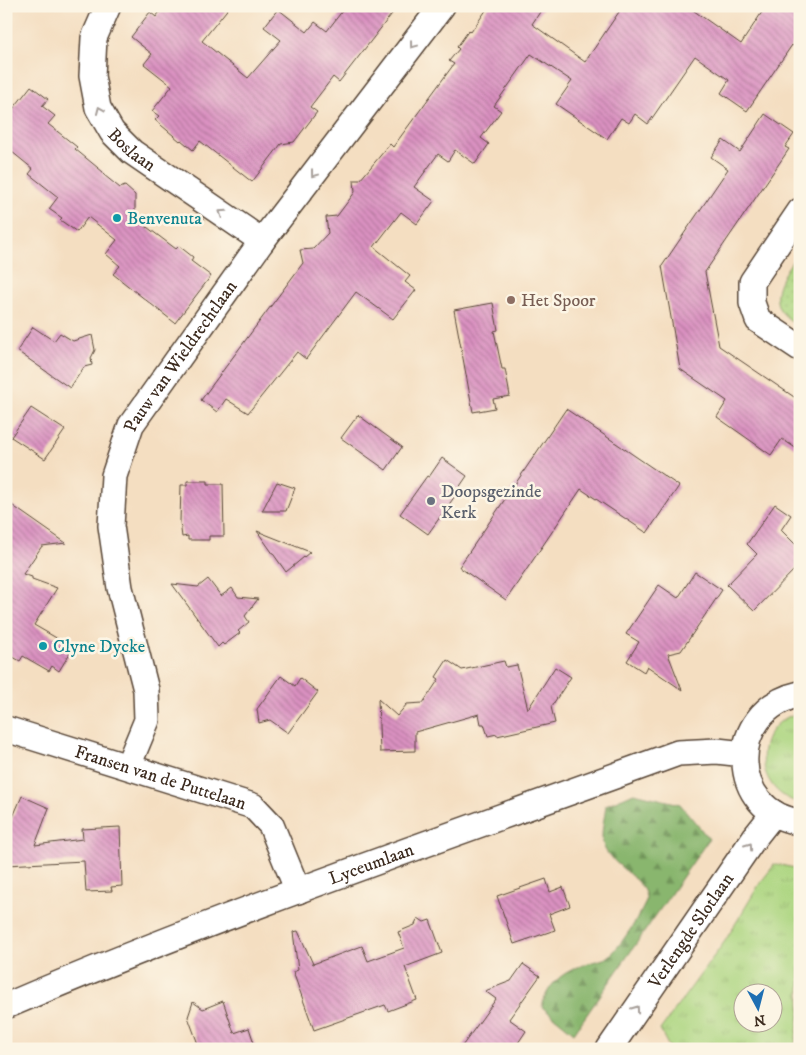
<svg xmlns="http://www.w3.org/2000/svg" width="806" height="1055" viewBox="0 0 806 1055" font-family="'IM FELL DW Pica',serif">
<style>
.grass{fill:url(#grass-tufts);stroke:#74804f;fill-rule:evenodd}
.forest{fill:url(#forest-firs);stroke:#627046}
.park{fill:url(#park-dots);stroke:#74804f}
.building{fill:url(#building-back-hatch)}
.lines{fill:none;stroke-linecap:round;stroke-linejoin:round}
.street-casing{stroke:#574536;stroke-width:28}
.street{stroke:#fff;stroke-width:25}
.oneway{stroke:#a79f9a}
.culture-dot{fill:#0f9aa8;stroke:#fcf5e5;stroke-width:2}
.education-dot{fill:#8d6e63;stroke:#fcf5e5;stroke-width:2}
.worship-dot{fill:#6b7280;stroke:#fcf5e5;stroke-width:2}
.labels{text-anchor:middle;stroke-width:5;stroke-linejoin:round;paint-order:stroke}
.street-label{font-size:18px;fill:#3b2a1e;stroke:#fcf5e5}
.culture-label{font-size:18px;fill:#0d838f;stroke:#fcf5e5;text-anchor:start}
.education-label{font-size:18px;fill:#785e54;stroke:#fcf5e5;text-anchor:start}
.worship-label{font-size:18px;fill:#5b616d;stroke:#fcf5e5;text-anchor:start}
</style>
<defs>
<pattern id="grass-tufts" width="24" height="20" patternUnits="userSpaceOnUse" patternTransform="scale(1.25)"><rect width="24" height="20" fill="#acd580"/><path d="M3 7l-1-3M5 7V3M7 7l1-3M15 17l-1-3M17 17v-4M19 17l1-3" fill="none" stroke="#95b76e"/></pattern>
<pattern id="forest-firs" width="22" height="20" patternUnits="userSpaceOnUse" patternTransform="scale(1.25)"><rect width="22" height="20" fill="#89b66e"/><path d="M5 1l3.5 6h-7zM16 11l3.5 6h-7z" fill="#71945a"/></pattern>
<pattern id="park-dots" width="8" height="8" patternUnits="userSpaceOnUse" patternTransform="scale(1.25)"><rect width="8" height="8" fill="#acd580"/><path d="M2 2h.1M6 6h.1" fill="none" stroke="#95b76e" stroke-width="1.8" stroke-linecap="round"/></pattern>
<pattern id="building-back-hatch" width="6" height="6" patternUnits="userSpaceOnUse" patternTransform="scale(1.25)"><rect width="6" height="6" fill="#da91c1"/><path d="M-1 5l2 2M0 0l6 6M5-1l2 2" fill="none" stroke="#b2779c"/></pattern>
</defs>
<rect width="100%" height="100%" fill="#fcf5e5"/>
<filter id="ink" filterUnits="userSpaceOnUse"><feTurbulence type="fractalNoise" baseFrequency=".02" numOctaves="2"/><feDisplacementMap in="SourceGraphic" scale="10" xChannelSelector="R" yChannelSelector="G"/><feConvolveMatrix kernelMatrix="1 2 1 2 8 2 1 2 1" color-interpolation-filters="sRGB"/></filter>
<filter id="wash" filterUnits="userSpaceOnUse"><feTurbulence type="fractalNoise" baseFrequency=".0096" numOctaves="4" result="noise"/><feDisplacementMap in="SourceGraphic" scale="20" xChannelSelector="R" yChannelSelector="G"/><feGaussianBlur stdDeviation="1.12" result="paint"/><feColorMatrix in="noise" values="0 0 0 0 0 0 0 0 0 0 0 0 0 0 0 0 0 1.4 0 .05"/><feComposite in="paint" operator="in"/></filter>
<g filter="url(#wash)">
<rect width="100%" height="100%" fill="#f4dec1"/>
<path class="grass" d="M800 713V803C751 791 751 723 800 713Z
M775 864 800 869V1012L794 1049H670L660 1030 725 941 760 883ZM744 992H774V1022H744Z"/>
<path class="forest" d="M634 793 680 804 709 839 574 1033 542 1007C548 981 565 971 589 963 595 961 603 960 608 957 617 951 644 911 646 900 648 881 611 865 604 847 599 835 605 818 606 805Z"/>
<path class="park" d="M800 251V327C793 323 783 315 779 308 770 288 789 266 800 251Z"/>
<g id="blocks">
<path class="building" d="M164 6H230L202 41 248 78 281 40 264 27 278 9 307 32 315 22 327 31 346 6H398L339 82 333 77 310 107 317 112 294 142 281 144 252 182 200 141 193 150 181 140 180 141 155 120 159 116 152 111 172 86 144 64 152 54 131 37 150 12 156 17Z
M489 6H544L532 24 585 62 623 6H687L741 44 766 6H800V51L792 45 747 111 721 93 729 80 695 56 648 124 635 114 629 123 621 118 607 139 556 104 572 81 531 54 494 106 501 111 481 138 489 144 475 164 455 150 448 161 438 154 414 187 434 201 417 224 401 212 374 247 410 276 405 282 416 290 393 319 356 292 306 359 297 352 248 413 226 399 217 412 201 400 303 263 300 250 313 249 328 233 326 217 337 216 355 192 354 180H360L390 144 393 147 454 64 449 61 459 49 457 47 469 30 471 32Z
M31 86 48 99 42 106 55 116 48 124 77 147 75 149 103 172 104 175 120 188 125 186 135 195V218L176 249 179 246 193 257 191 261 211 276 175 323 113 274 120 266 106 254 117 240 88 217 77 232 60 220 62 218 49 209 58 197 29 174 33 169 6 147V118Z
M765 114 794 134 785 147 789 149 705 272 719 346 800 401V451L782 439 771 455 717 417 727 401 680 369 662 266 728 169 711 157 723 140 740 152Z
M493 303 498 330 494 331 502 369H505L510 396 493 399 495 408 473 412 454 310Z
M33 327 54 341 60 333 73 341 92 335 95 350 91 358 92 365 84 367 70 388 17 351Z
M31 408 65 430 45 459 11 437Z
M566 409 679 486 647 533 581 489 506 600 459 567Z
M358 415 402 447 386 470 341 438Z
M442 458 467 476 454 495 455 496 428 534 400 514 427 476 429 477Z
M187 481H208V484H223L224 536H209V540H188V536L182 537 180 522 181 485H187Z
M277 482 295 488 286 511H262Z
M6 501 66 543 42 546 23 574 32 577V579L57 588 34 625 65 643 63 648 70 653 59 671 52 666 49 671 23 656 20 661 6 653Z
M775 504 791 515 781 530 800 549V564L754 611 727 585 757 554 747 544Z
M257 531 310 552 286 572Z
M695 572 722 590 681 651 668 654 682 690 647 666 644 672 627 661 639 642 626 634 659 585 678 598Z
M208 579 221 596 232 588 238 597 258 599 245 616 249 622 238 631 240 633 224 645 222 643 218 647 172 584 198 587Z
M447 660 462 670 504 661 506 667 517 665 528 709 555 667 571 677 551 707 555 723 497 736V734L488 736 484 724H481L479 714 415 732V751L380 752 378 699 397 716 407 704 423 703 439 679 436 677Z
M281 676 295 686 300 678 318 692 288 733 270 720 259 723 257 709Z
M22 796 49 808 35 845 83 839 82 829 120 827 122 886 111 887 112 891 86 892 84 861 6 865V833Z
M546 879 550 892 563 887 570 906 549 914 555 930 514 944 497 896Z
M418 918 424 922 430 920 442 953 405 967 417 1000 388 1011 385 1005 314 1030 293 972 298 970 293 932 298 931 313 964 362 946 368 961 404 948 398 932 415 925Z
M523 964 540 976 509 1019 526 1031 514 1049H460L496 999 485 991 511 981Z
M223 1001 234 1033 249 1028 256 1049H197L198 1044 188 1017 193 1002 203 1009Z"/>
</g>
</g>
<g filter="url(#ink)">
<use href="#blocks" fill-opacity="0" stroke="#574536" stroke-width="1"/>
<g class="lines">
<g class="street-casing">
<g id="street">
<path id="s1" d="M108 6 94 38 92 76 98 108 112 132 132 152 262 241"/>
<path d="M800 211 752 282V303L758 320 800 348"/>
<path d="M800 694C724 711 729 813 800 822"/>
<path id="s2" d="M6 729 253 806 271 825 298 891"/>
<path id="s3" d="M128 766 147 720 146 690 120 588 111 526 114 476 131 425 262 241 442 6"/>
<path id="s4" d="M6 1006C226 912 453 835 678 753L717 751 744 754"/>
<path id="s5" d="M609 1049 755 837 774 813"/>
</g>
</g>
<use href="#street" class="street"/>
</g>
<defs><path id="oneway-chevron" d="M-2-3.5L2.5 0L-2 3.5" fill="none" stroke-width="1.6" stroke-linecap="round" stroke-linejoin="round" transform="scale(1.25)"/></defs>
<g class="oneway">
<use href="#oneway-chevron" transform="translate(413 45) rotate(127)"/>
<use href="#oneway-chevron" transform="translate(100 110) rotate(-113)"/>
<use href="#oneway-chevron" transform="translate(314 174) rotate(127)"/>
<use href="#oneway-chevron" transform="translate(222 213) rotate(-146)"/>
<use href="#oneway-chevron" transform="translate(749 846) rotate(-55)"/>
<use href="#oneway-chevron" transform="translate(636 1009) rotate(-55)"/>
</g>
</g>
<g class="culture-dot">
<circle cx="117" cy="218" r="5"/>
<circle cx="43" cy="646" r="5"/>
</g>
<circle class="education-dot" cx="511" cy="300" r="5"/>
<circle class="worship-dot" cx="431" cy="501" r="5"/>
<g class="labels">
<g class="street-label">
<text dy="6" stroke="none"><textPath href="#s1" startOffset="160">Boslaan</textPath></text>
<text dy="6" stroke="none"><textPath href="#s3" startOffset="436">Pauw van Wieldrechtlaan</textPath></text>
<text dy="6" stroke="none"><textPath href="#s2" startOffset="162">Fransen van de Puttelaan</textPath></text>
<text dy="6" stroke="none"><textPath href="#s4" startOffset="392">Lyceumlaan</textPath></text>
<text dy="6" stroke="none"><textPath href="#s5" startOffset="144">Verlengde Slotlaan</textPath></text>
</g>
<g class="culture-label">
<text x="127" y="224">Benvenuta</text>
<text x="53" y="652">Clyne Dycke</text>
</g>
<g class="education-label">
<text x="521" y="306">Het Spoor</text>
</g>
<g class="worship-label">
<text x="441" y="497">Doopsgezinde<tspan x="441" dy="21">Kerk</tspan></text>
</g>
</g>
<rect width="806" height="1055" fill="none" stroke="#fcf5e5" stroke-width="25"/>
<g transform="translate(758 1008) rotate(173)"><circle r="24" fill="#fcf5e5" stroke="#afa495"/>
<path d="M0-4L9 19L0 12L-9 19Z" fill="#1f6fb2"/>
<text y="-8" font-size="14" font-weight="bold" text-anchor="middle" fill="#3b2a1e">N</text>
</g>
</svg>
